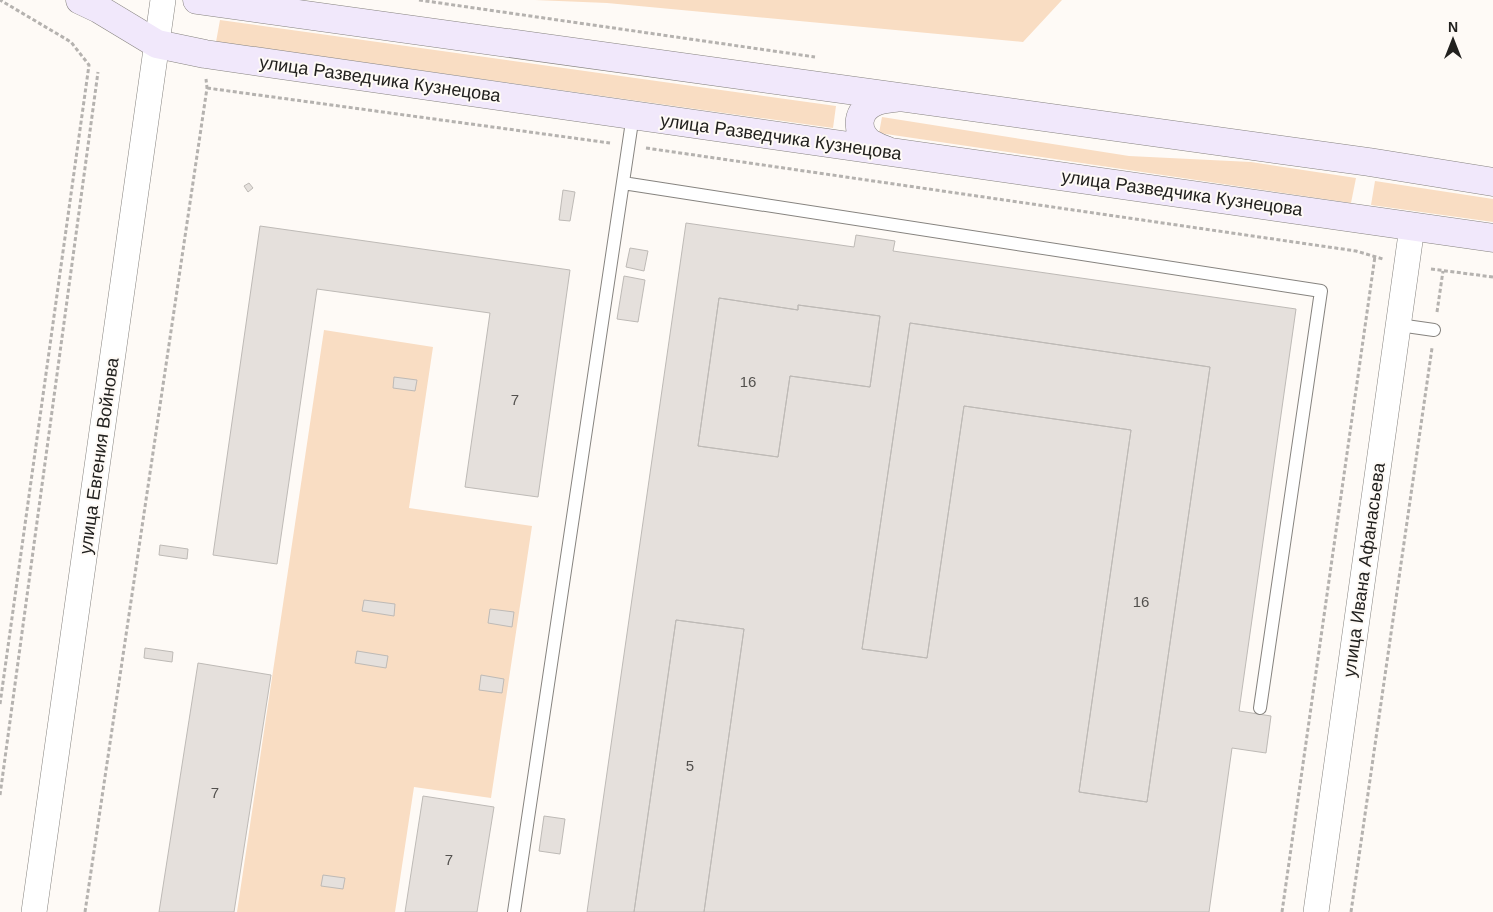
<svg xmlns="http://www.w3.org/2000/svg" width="1493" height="912" viewBox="0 0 1493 912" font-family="Arial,sans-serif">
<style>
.green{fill:#f9ddc3}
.building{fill:#e5e0dc;stroke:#bebab6;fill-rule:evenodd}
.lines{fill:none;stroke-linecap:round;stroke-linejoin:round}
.lane-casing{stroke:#86837f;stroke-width:14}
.street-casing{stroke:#86837f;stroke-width:26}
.secondary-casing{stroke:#86837f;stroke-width:29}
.path{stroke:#b5b2af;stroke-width:3;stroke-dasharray:4 2.5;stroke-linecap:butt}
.lane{stroke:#fff;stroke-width:12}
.street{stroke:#fff;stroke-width:25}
.secondary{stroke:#f1e8fb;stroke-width:28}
.labels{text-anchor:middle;stroke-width:4;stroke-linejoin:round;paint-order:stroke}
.number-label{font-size:15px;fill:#53514e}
.street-label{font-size:18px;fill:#22211f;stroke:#fefaf6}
</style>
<rect width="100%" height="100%" fill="#fefaf6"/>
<path class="green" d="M535 0H1062L1023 42 607 3Z
M220 20 836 106 833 128 216 42Z
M882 117 1129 156 1251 162 1356 178 1351 203 879 133Z
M1375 181 1493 199V222L1371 205Z
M324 330 433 347 409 508 532 526 491 798 414 787 395 912H237Z"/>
<path class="building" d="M249 183 253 188 248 192 244 186Z
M563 190 575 192 570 221 559 220Z
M686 223 854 247 856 235 895 241 893 251 1296 309 1239 711 1271 716 1266 753 1232 748 1209 912H704L744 629 676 620 634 912H587ZM719 298 798 310V305L880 316 870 387 790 376 778 457 698 446ZM910 323 1210 367 1147 802 1079 792 1131 430 964 406 927 658 862 649Z
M260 226 570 270 538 497 465 487 490 313 317 289 277 564 213 555Z
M630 248 648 251 644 271 626 267Z
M624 276 645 280 638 322 617 319Z
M719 298 798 310V305L880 316 870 387 790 376 778 457 698 446Z
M910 323 1210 367 1147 802 1079 792 1131 430 964 406 927 658 862 649Z
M394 377 417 380 415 391 393 388Z
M160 545 188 549 187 559 159 555Z
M364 600 395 604 394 616 362 611Z
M490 609 514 612 512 627 488 623Z
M676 620 744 629 711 862 704 912H634Z
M145 648 173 652 172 662 144 658Z
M357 651 388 656 386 668 355 663Z
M198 663 271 675 234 912H159Z
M481 675 504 679 502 693 479 690Z
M423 796 494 807 477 912H405Z
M544 816 565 819 560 854 539 851Z
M323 875 345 878 343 889 321 886Z"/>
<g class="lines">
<g class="lane-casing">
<path id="lane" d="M623 183 1321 291 1260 708
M1399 325 1434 330
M514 912 633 115"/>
</g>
<g class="street-casing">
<path id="street" d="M34 912 163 0
M1316 912 1412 227"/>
</g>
<g class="secondary-casing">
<path id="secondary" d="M80 0 99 9 157 44 205 54 1493 238
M197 0 1369 162 1493 182
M888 151C882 149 875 146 870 143 854 130 857 110 875 102 881 99 889 99 895 98"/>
</g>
<path class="path" d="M419 0 815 57
M207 88 610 143
M646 148 1356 251 1383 259
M1431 269 1493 277
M1437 312 1443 271
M0 704 89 65 71 42 0 0
M0 795 98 72
M85 912 207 88 206 79
M1282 912 1375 256
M1351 912 1432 348"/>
<use href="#lane" class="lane"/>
<use href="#street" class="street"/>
<use href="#secondary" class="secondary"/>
</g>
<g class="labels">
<g class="number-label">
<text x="748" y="387">16</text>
<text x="515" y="405">7</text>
<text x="1141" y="607">16</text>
<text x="690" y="771">5</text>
<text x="215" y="798">7</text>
<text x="449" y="865">7</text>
</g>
<g class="street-label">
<text transform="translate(380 79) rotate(8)" y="6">улица Разведчика Кузнецова</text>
<text transform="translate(781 137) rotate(8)" y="6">улица Разведчика Кузнецова</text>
<text transform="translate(1182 193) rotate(8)" y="6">улица Разведчика Кузнецова</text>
<text transform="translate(99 456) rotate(-82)" y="6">улица Евгения Войнова</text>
<text transform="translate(1364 570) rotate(-82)" y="6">улица Ивана Афанасьева</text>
</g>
</g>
<g transform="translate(1453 40)" stroke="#fefaf6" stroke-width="4" paint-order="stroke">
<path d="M0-4L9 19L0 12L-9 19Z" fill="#22211f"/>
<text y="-8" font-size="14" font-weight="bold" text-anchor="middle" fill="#22211f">N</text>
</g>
</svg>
